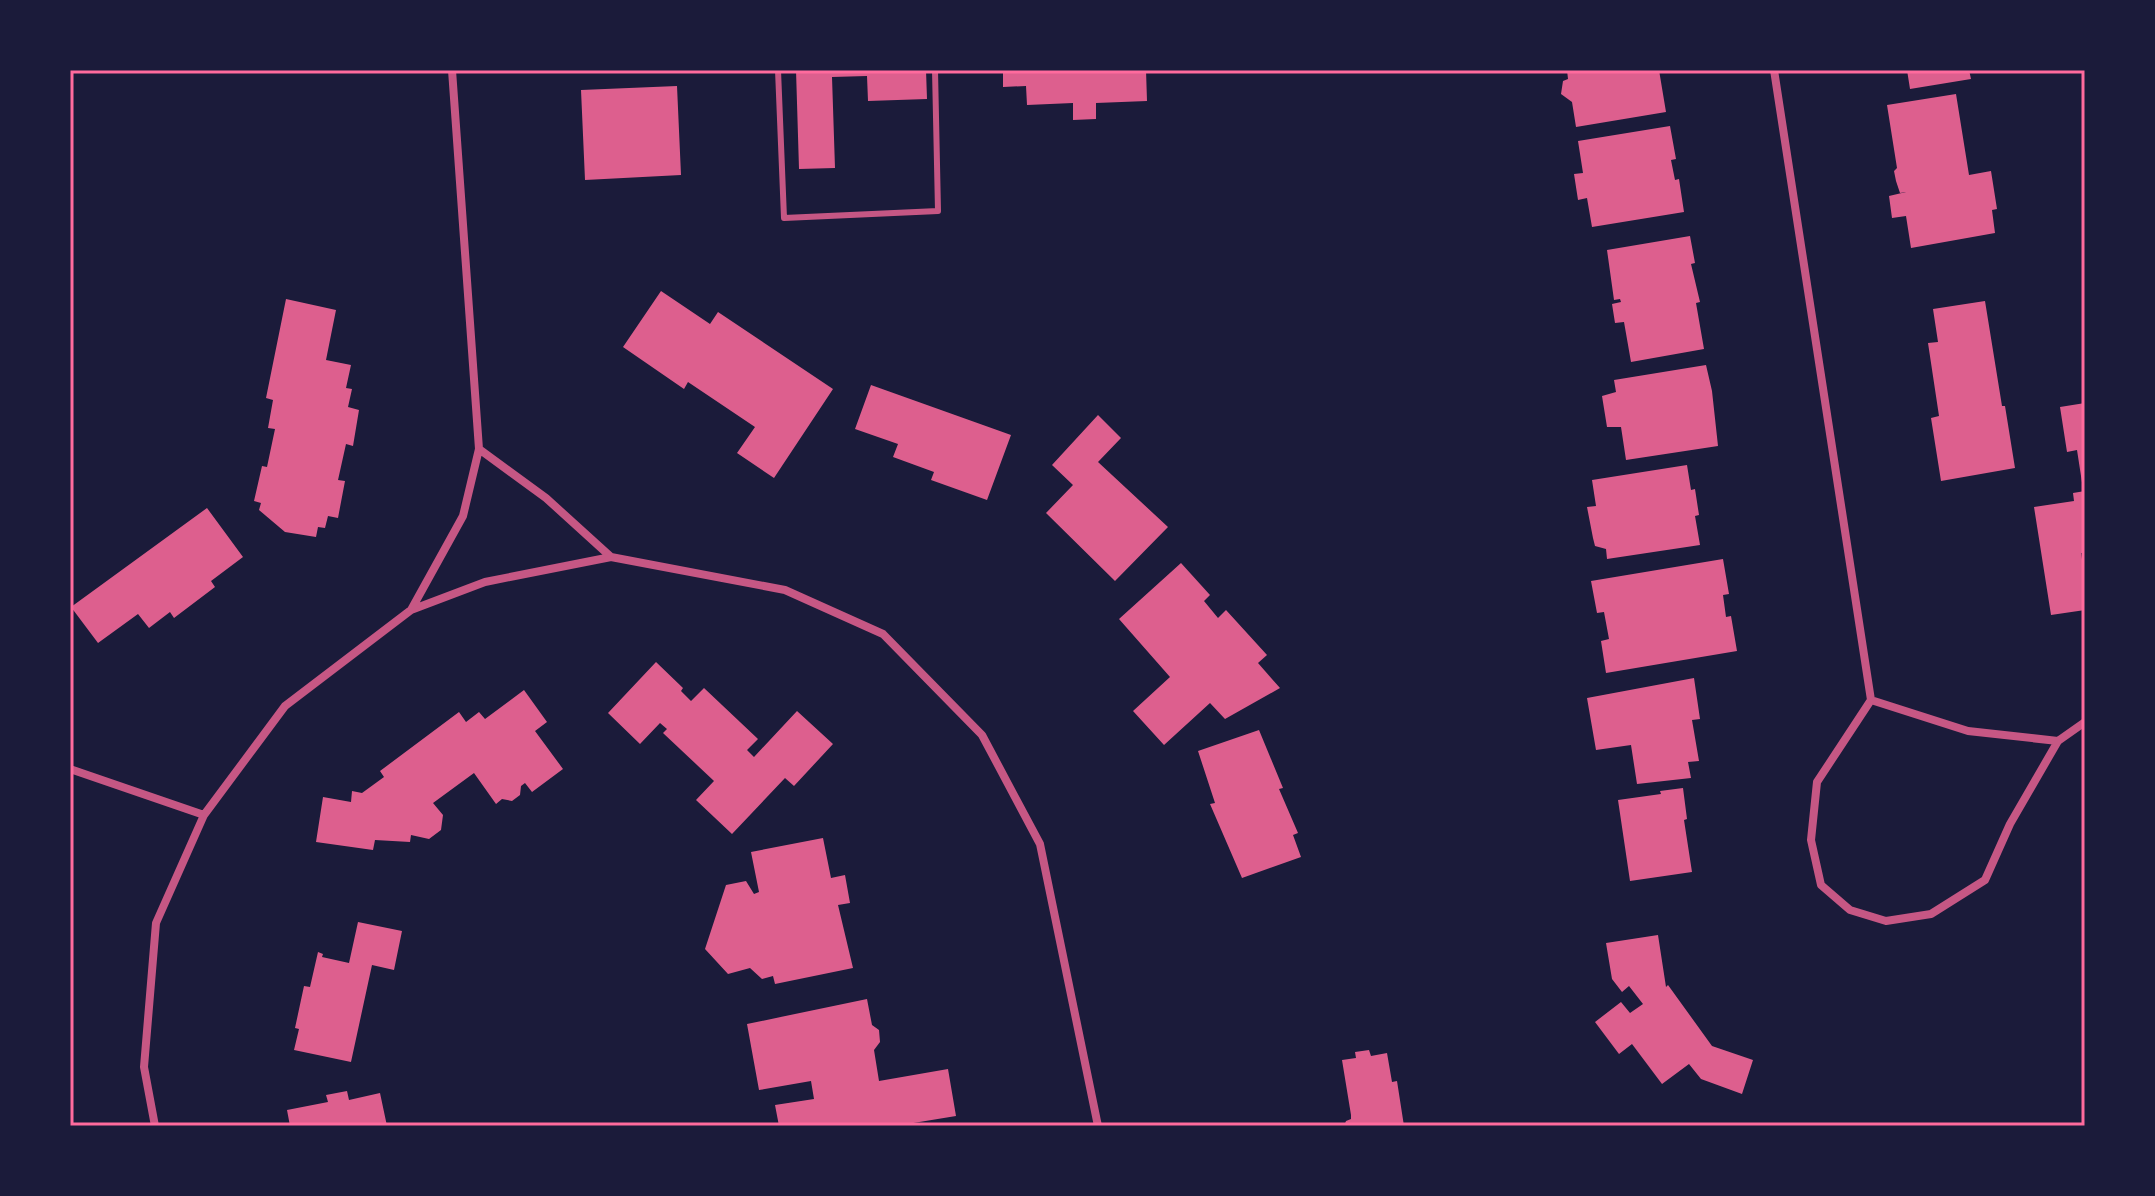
<svg xmlns="http://www.w3.org/2000/svg" width="2155" height="1196" viewBox="0 0 2155 1196" font-family="'PT Sans Narrow',sans-serif">
<style>
.building{fill:#dd5f8e}
.lines{fill:none;stroke-linecap:round;stroke-linejoin:round}
.service{stroke:#c65784;stroke-width:6}
.minor{stroke:#c65784;stroke-width:8}
.neatline{fill:none;stroke:#ff6b9d;stroke-width:3}
</style>
<rect width="100%" height="100%" fill="#1b1b3a"/>
<path class="building" d="M796 70H926L927 99 868 101 867 76 832 77 835 168 799 169Z
M1003 70H1146L1147 101 1096 103V119L1073 120V103L1027 105 1026 86 1003 87Z
M1567 70H1659L1666 112 1576 127 1572 102 1561 94 1563 81 1568 79Z
M1907 70H1969L1971 79 1910 89Z
M677 86 681 175 585 180 581 90Z
M1956 94 1969 175 1991 171 1997 209 1992 210 1995 233 1911 248 1906 216 1892 218 1889 196 1906 192 1900 193 1896 181 1894 171 1897 168 1887 105Z
M1670 126 1676 159 1671 160 1675 180 1679 179 1684 212 1592 227 1587 198 1578 200 1574 174 1583 173 1578 141Z
M1690 236 1695 263 1691 264 1700 302 1696 303 1704 349 1631 362 1624 322 1615 323 1612 304 1621 302 1620 299 1614 300 1607 250Z
M661 291 710 324 718 312 833 389 774 478 737 453 755 427 688 382 684 389 623 347Z
M286 299 336 310 326 360 351 365 346 388 352 389 348 407 359 410 353 446 346 444 338 480 345 481 338 518 328 516 325 528 318 527 316 537 285 532 259 510 261 503 254 501 262 466 267 467 275 429 268 428 273 400 266 398Z
M1985 301 2002 406H2005L2015 468 1941 481 1931 418 1939 416 1928 343 1938 342 1933 309Z
M1706 365 1712 391 1718 446 1626 460 1621 427H1607L1602 396 1616 392 1614 380Z
M871 385 1011 435 987 500 931 480 934 472 893 457 898 444 855 429Z
M2085 403V489H2083L2077 450 2067 452 2060 407Z
M1098 415 1121 438 1098 462 1168 527 1115 581 1046 513 1073 485 1052 465Z
M1687 465 1691 490 1695 489 1699 515 1695 516 1700 545 1607 559 1606 549 1595 546 1593 538 1587 507 1596 506 1592 480Z
M2085 491V553H2081L2085 579V610L2051 615 2034 507 2074 501 2073 493Z
M207 508 243 557 211 581 215 587 174 618 170 612 149 628 138 614 98 643 71 607Z
M1723 559 1729 594 1723 595 1726 617 1731 616 1737 651 1606 673 1601 641 1609 639 1604 612 1597 613 1591 581Z
M1181 563 1210 595 1204 601 1218 618 1226 610 1267 655 1258 663 1280 688 1225 719 1210 703 1164 745 1133 711 1170 677 1119 619Z
M656 662 683 688 681 691 691 701 704 688 758 739 747 750 754 757 797 711 833 744 794 786 785 778 732 834 696 800 714 781 663 733 667 729 660 723 640 744 608 713Z
M1694 678 1700 719 1692 720 1699 761 1688 762 1691 778 1637 784 1631 745 1596 750 1587 698Z
M524 690 547 722 535 731 563 769 532 792 525 783 521 786 520 795 512 801 502 799 496 804 474 773 433 803 443 815 441 830 429 839 411 835 410 842 375 840 373 850 316 842 323 797 351 802 352 791 362 793 384 777 380 771 459 712 466 722 479 712 485 719Z
M1259 730 1283 788 1279 789 1298 833 1293 835 1301 857 1242 878 1210 804 1215 803 1198 751Z
M1683 788 1687 819 1684 820 1692 872 1630 881 1618 800 1661 794 1660 791Z
M823 838 831 878 845 875 850 903 838 905 853 968 775 984 773 976 762 979 750 968 728 974 705 949 726 885 746 881 754 894 759 892 751 852Z
M358 922 402 931 394 970 372 965 351 1062 294 1050 299 1029 295 1028 304 986 310 987 318 952 323 954 322 957 349 963Z
M1658 935 1666 987 1668 985 1712 1046 1753 1060 1742 1094 1701 1079 1689 1064 1662 1084 1632 1044 1619 1054 1595 1022 1621 1002 1630 1013 1643 1004 1629 986 1622 992 1612 979 1606 943Z
M867 999 872 1025 879 1030 880 1042 874 1050 879 1081 948 1069 956 1116 895 1126H779L775 1105 814 1099 811 1081 759 1090 747 1024Z
M1369 1050 1371 1056 1387 1053 1392 1082 1397 1081 1404 1126H1344L1346 1121 1351 1119V1115L1342 1060 1356 1058 1355 1052Z
M347 1091 349 1100 380 1093 387 1126H290L287 1110 328 1102 326 1095Z"/>
<g class="lines">
<path class="service" d="M778 70 784 218 938 211 935 70"/>
<path class="minor" d="M452 70 479 449 546 498 611 557 785 590 883 634 982 735 1040 844 1098 1126
M1774 70 1871 700 1817 782 1811 840 1821 885 1850 910 1886 921 1931 914 1985 880 2010 824 2058 741
M411 610 485 582 611 557
M1871 700 1968 731 2058 741 2085 722
M70 769 204 815
M155 1126 144 1067 156 923 204 815 285 706 411 610 463 516 479 449"/>
</g>
<rect width="2155" height="1196" fill="none" stroke="#1b1b3a" stroke-width="144"/>
<rect x="72" y="72" width="2011" height="1052" class="neatline"/>
</svg>
